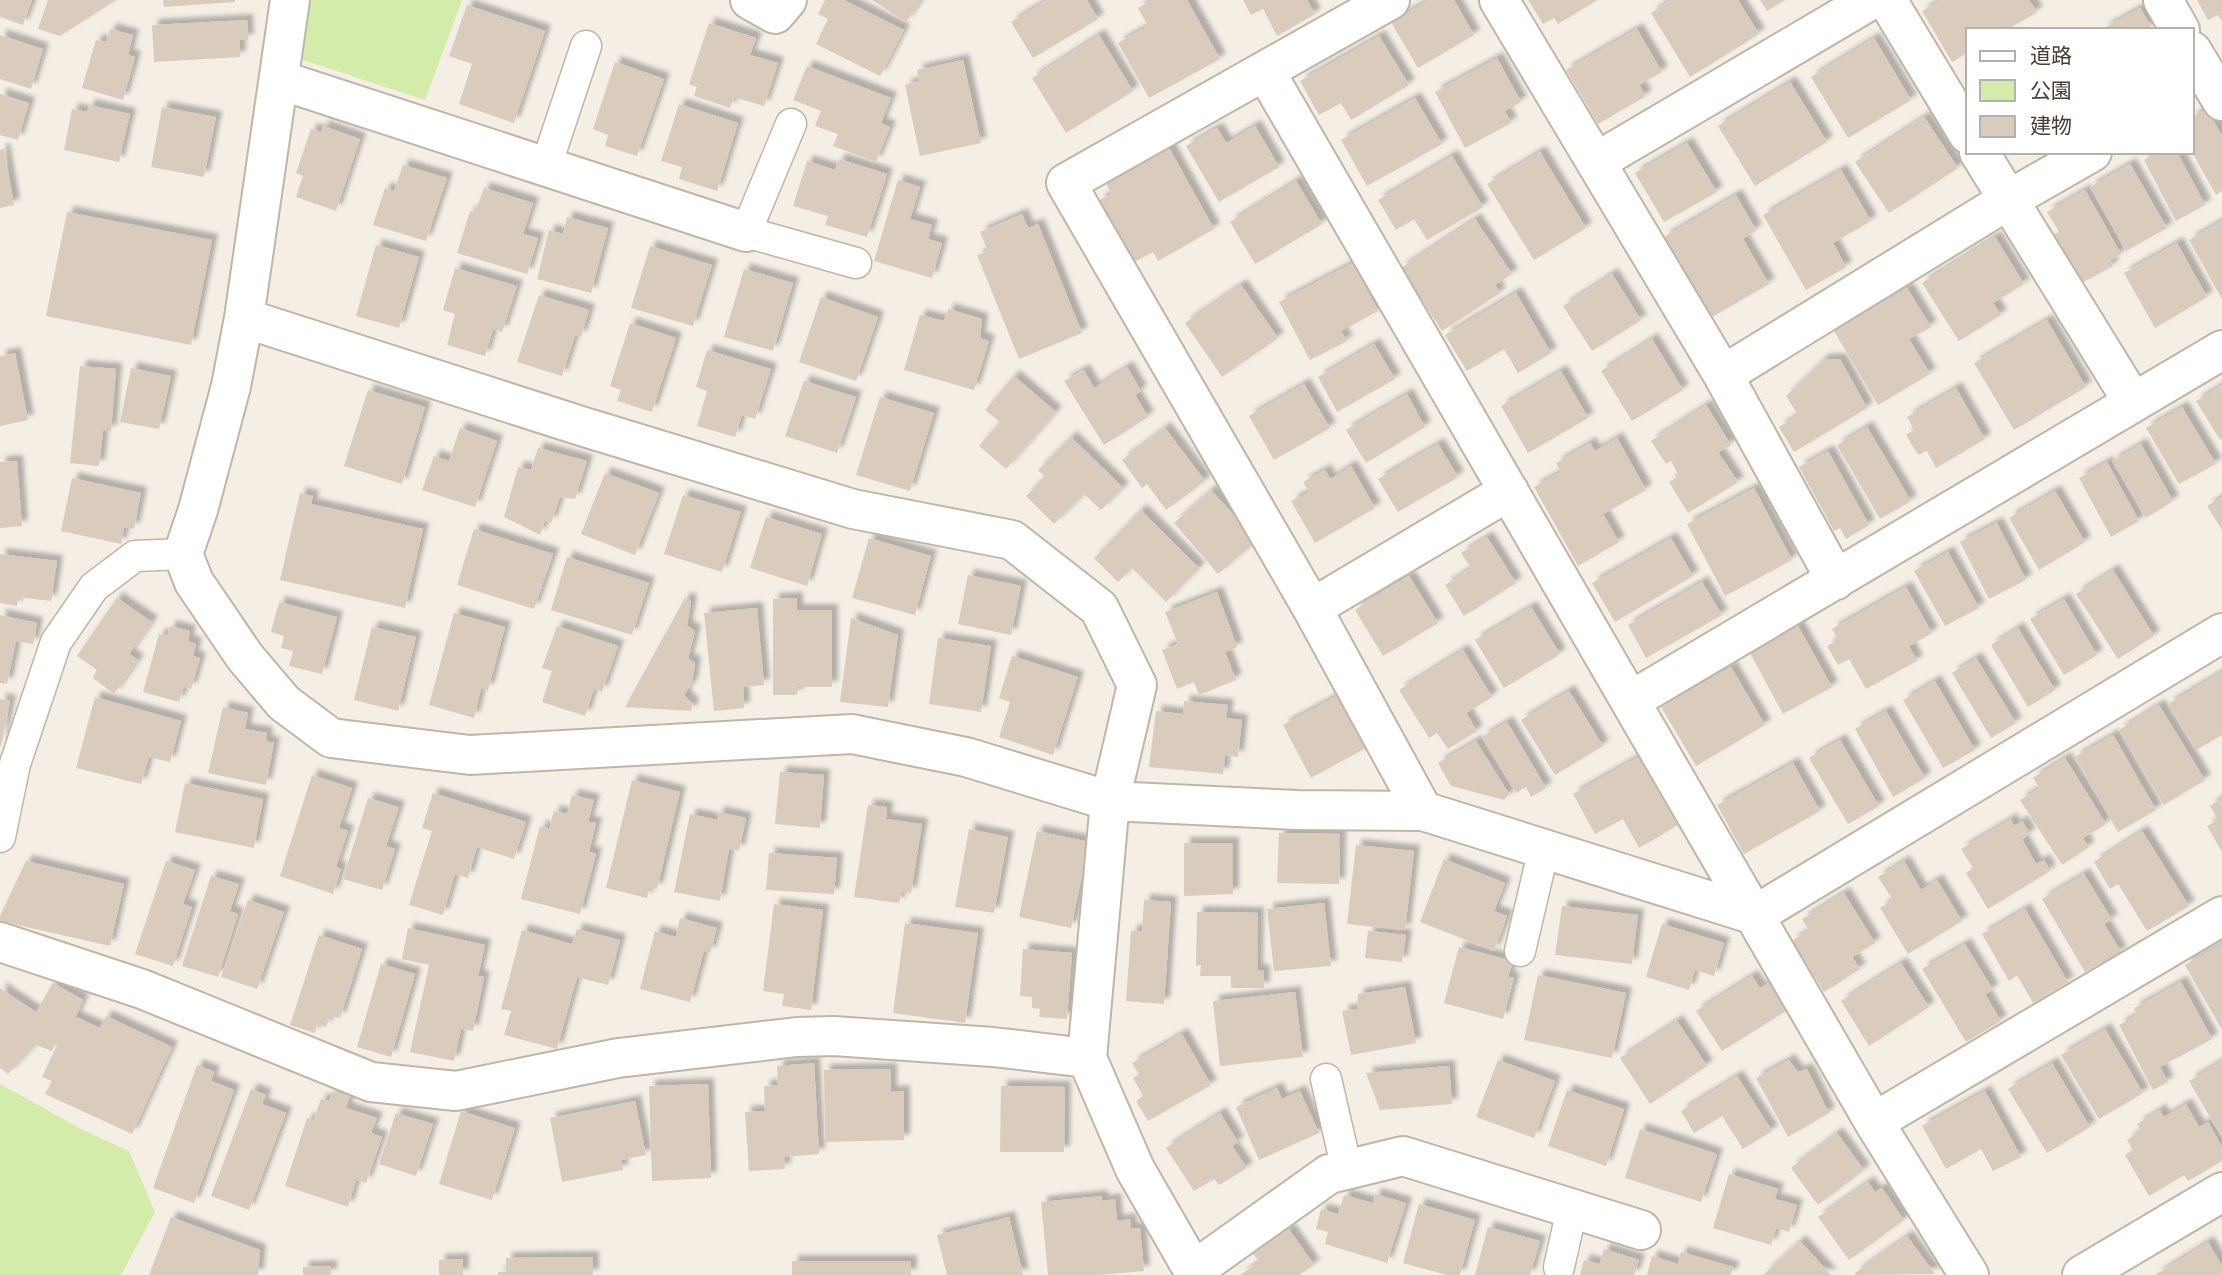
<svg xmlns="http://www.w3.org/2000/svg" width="2222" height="1275" viewBox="0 0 2222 1275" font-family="'Sofia Sans Condensed','Noto Sans JP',sans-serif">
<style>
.green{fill:#d3ecaa}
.building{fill:#daccbc;filter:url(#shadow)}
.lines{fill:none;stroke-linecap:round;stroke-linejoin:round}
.service-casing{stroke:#c0b6a7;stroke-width:33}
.minor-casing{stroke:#c0b6a7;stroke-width:42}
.service{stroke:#fff;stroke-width:30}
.minor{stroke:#fff;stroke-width:38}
</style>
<defs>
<filter id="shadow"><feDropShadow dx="6" dy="-6" stdDeviation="2" flood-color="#0004"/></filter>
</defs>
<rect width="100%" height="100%" fill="#f4eee5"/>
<path class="green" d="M310 0H462L425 100 300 59Z
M0 1084 85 1131 129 1151 155 1212 121 1275H0Z"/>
<path class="building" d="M0 0H32L23 25 0 17Z
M48 0H116L60 36 38 29Z
M163 0H235V2L164 7Z
M825 0H844L904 30 880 76 816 44 828 19 818 14Z
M872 0H921L906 22Z
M1047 0H1087L1098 19 1033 58 1011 22Z
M1152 0H1187L1220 59 1149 98 1118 43 1148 26 1138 8Z
M1243 0H1307L1315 14 1277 36 1263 9 1251 15Z
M1429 0H1454L1474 35 1418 68 1391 22Z
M1528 0H1597L1558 24 1554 18 1543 24Z
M1671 0H1738L1759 34 1690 77 1651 13Z
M1760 0H1785L1767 11Z
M1941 0H2029L2037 12 2006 30H1968V52L1952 62 1922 11Z
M2197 0H2222V22L2218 15 2208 20Z
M467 5 545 31 514 123 459 104 472 64 449 56Z
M2140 8 2153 30H2101Z
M247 20 248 40H240V57L154 62 152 25Z
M709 23 756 38 750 55 778 63 764 106 734 97 730 108 694 96 697 87 689 84Z
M110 29 133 35 128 55 135 57 123 100 82 88 96 40 106 42Z
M1637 29 1662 72 1639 85 1646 96 1598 124 1566 70Z
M0 35 43 49 31 89 0 79Z
M1099 35 1133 91 1066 133 1032 78Z
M1379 36 1409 85 1351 120 1341 103 1319 115 1300 81Z
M1874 38 1911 100 1848 138 1811 77Z
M1497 58 1521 102 1505 111 1511 123 1465 148 1435 92Z
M963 60 981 143 920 156 905 85 919 81 917 70Z
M615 62 664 79 637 156 605 146 608 135 593 129Z
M807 66 891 98 881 123 890 127 876 162 833 146 838 134 815 126 821 111 793 100Z
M1790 82 1827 142 1755 186 1718 126Z
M0 94 29 103 18 140 0 135Z
M1415 98 1442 144 1367 186 1341 140Z
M679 104 738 123 717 191 679 179 682 167 661 161Z
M89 105 130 114 119 162 64 150 72 109 87 112Z
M162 107 216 117 204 177 151 167Z
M2207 109 2222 136V191L2216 195 2192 152V117Z
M1924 117 1958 168 1889 213 1855 162Z
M323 126 360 139 336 211 296 197 303 176 296 173 311 129 321 132Z
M1255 126 1279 167 1219 202 1186 146 1217 128 1226 143Z
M1687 143 1717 192 1664 222 1635 173Z
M1168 146 1214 229 1158 261 1153 252 1134 262 1099 200 1112 194 1105 182Z
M4 149 14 205 0 208V150Z
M1540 152 1586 228 1534 260 1487 184Z
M2147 152H2177L2205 205 2176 221 2144 160 2149 157Z
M1452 156 1483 207 1427 240 1414 219 1396 230 1378 200Z
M839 159 887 174 867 237 825 225 828 216 793 206 807 161 835 170Z
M2130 164 2167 228 2126 251 2090 187Z
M403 165 447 178 426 241 373 225 385 188 394 191Z
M1841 170 1871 221 1833 243 1846 267 1806 290 1763 215Z
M898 180 920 187 910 219 932 225 928 239 942 243 932 278 874 261Z
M1296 181 1322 224 1255 264 1230 222Z
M484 188 533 203 523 234 538 238 527 274 457 253 470 211 475 213Z
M2085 190 2121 254 2110 261 2113 266 2082 283 2054 234 2059 232 2047 212Z
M1736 195 1756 230 1743 239 1769 284 1712 317 1664 237Z
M67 212 212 240 191 345 46 316Z
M1022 214 1028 228 1038 224 1082 333 1019 359 977 255 988 251 980 232Z
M567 217 608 228 591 293 537 279 549 230 563 234Z
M1475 219 1512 274 1495 285 1500 293 1442 331 1401 268Z
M2222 221V299L2189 240Z
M1995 237 2024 284 1993 303 2001 315 1959 341 1922 283Z
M2177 243 2207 297 2155 328 2124 273Z
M376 245 419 257 399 328 356 316Z
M650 246 712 265 693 326 631 308Z
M1353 263 1378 311 1341 331 1347 341 1310 360 1279 302Z
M455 268 517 286 502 332 493 329 485 356 447 345 455 314 443 310Z
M744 269 793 283 773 351 724 337Z
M1612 274 1641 320 1592 351 1563 306Z
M1241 285 1278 338 1222 377 1185 323Z
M1907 288 1931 327 1909 339 1930 374 1878 405 1834 331Z
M1516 293 1551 353 1518 373 1504 349 1467 371 1445 335Z
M539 295 589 310 581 337 575 335 562 376 517 362Z
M821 297 878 317 856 381 799 362Z
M948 309 982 319 980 338 989 341 974 390 904 370 920 315 944 321Z
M2047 320 2086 387 2014 430 1974 363Z
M630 323 676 338 652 412 617 401 621 390 610 386Z
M1652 339 1683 390 1632 421 1601 371Z
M1374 344 1395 379 1337 412 1318 377Z
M707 350 771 369 755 419 742 415 735 437 697 426 707 391 696 387Z
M15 353 28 420 0 426V356Z
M1840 359 1867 408 1794 452 1779 427 1798 415 1786 396 1823 360Z
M80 366 116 369 111 431H103L99 466 70 463Z
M1127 367 1141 391 1135 395 1148 417 1104 445 1064 381 1084 370 1094 388Z
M131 368 171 376 159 429 120 422Z
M1561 371 1588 418 1528 453 1501 406Z
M1014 376 1056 412 1006 469 979 446 1000 422 985 410Z
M804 381 856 397 837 453 785 436Z
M1304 384 1330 428 1274 460 1249 416Z
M2222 385V438L2220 440 2196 401Z
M1956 388 1985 439 1936 468 1927 451 1918 455 1906 435 1914 430 1907 417Z
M368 390 425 407 402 484 344 466Z
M1407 394 1425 427 1366 463 1346 430Z
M880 397 934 413 910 491 856 475Z
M1706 405 1731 445 1718 452 1738 482 1688 513 1669 482 1679 476 1671 461 1666 464 1651 441Z
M2182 407 2216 464 2179 484 2146 428Z
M1867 427 1911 501 1880 519 1837 445Z
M460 428 497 441 475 507 422 490 434 456 449 461Z
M1165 428 1205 481 1166 510 1147 484 1142 488 1122 460Z
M1071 437 1123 488 1101 510 1084 494 1054 524 1026 496 1045 477 1038 470Z
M1617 438 1646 490 1603 514 1619 542 1578 566 1534 487 1561 472 1556 463 1590 443 1595 451Z
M1438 444 1458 477 1398 512 1378 479Z
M2141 444 2173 501 2146 518 2112 461Z
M538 448 587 461 575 499 560 497 551 523 545 520 540 535 504 517 518 467 531 470Z
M1828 451 1869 525 1846 539 1840 528 1834 531 1799 467Z
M17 461 22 526 0 528V462Z
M2107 462 2139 521 2111 537 2079 478Z
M1351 466 1375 508 1315 543 1291 501 1309 492 1303 482 1325 470 1330 479Z
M605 473 659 493 635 555 581 534Z
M72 478 141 493 134 529 124 527 121 544 61 531Z
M1754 488 1792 560 1725 596 1687 524Z
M1211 490 1257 541 1218 574 1174 523Z
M2055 491 2085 542 2039 570 2009 518Z
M300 493 313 496 311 504 423 529 405 608 280 580Z
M683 495 741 512 722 572 664 554Z
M2222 497V530L2207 506Z
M1141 510 1199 568 1166 602 1132 568 1118 582 1094 558Z
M766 517 822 534 807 586 750 568Z
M1997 523 2026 580 1989 599 1960 542Z
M474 529 553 554 534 609 457 585Z
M1487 537 1516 583 1464 616 1445 585 1471 568 1461 553Z
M869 538 931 556 915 615 852 598Z
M1671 538 1693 576 1615 622 1592 583Z
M1948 552 1979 608 1945 626 1914 571Z
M0 554 57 561 51 601 18 597 17 606 0 603Z
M567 557 649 583 632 635 551 610Z
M2113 570 2154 636 2118 659 2076 594Z
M968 575 1021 586 1011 635 958 624Z
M1409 576 1438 623 1383 656 1355 610Z
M1702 582 1722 615 1646 658 1628 625Z
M1906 587 1932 633 1909 646 1917 661 1866 689 1849 659 1838 665 1827 646 1838 640 1832 629Z
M1217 592 1237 647 1225 652 1236 680 1199 695 1194 682 1177 689 1162 650 1178 644 1165 612Z
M117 598 152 622 129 654 138 660 114 694 93 678 97 670 77 656Z
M685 598 691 601 687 626 695 631 688 659 695 663 692 683 684 695 693 704 691 711 625 707Z
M797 598V610H832V687H798L797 695H773V599Z
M2064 599 2097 655 2064 675 2030 619Z
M279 602 337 617 322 674 289 666 293 651 281 648 284 636 271 632Z
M1531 607 1560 654 1504 688 1475 640Z
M757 608 764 685 743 687 744 708 714 711 704 613Z
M454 613 505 627 488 690 481 688 474 718 429 705Z
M0 615 37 623 33 644 16 641 7 684 0 683Z
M851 618 898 635 888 707 840 702Z
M170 626 190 631 188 641 196 644 193 656 200 658 191 689 184 687 179 702 143 692 159 634 167 636Z
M557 626 618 646 602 692 594 689 585 716 542 702 552 671 542 668Z
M1798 626 1832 687 1783 714 1750 653Z
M372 627 416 637 398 711 354 700Z
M2018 628 2055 690 2028 707 1991 645Z
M938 638 991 646 981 712 929 704Z
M1463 650 1492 697 1466 713 1477 731 1448 749 1437 733 1429 738 1399 690Z
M1012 656 1078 677 1053 755 999 737 1010 702 999 698Z
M1976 658 2016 723 1991 738 1952 673Z
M1731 667 1765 725 1696 766 1661 707Z
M2222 672V735L2196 750 2168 704Z
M1935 681 1975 750 1943 768 1903 700Z
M1569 691 1603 746 1555 775 1521 720Z
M1343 693 1371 745 1311 778 1283 725Z
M95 697 181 721 170 762 149 757 141 784 76 768Z
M0 699 10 701 1 746H0Z
M1184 701 1228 705 1226 718 1242 720 1238 757 1225 755 1223 774 1149 767 1156 711 1183 714Z
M2159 705 2205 780 2164 805 2119 730Z
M223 707 248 713 245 729 267 733 266 741 274 743 266 785 208 773Z
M1886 711 1925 778 1893 797 1855 729Z
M1507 722 1546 788 1531 797 1526 787 1516 793 1482 737Z
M2113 735 2156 810 2118 832 2075 757Z
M1840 740 1879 806 1848 824 1809 758Z
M1476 741 1509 794 1504 800 1451 786 1438 763Z
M1640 756 1678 825 1639 848 1623 819 1595 834 1573 794Z
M2065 758 2106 824 2083 838 2089 847 2062 865 2020 800 2040 788 2033 778Z
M1793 763 1820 811 1744 854 1717 805Z
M780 772 824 775 820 828 775 824Z
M312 775 352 788 339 828 348 831 336 867 341 869 333 894 280 876Z
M632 780 680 792 657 889 649 888 647 898 606 888Z
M185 783 263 799 254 848 175 832Z
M433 793 526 822 514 859 477 847 468 878 455 874 443 915 409 905 432 831 422 828Z
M572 795 594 800 588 822 596 823 589 852 596 854 580 914 521 899 540 826 549 829 554 811 567 814Z
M368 798 399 807 386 846 395 849 382 890 343 879Z
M2222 798V852L2207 826 2218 820 2210 806Z
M868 805 887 807 886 819 922 824 911 893 901 892 899 903 854 897Z
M718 812 746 818 739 851 729 849 720 901 674 892 690 814 717 820Z
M2011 819 2014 826 2022 821 2030 834 2022 839 2036 864 2044 860 2050 871 1988 909 1966 873 1973 868 1961 849Z
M969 829 1008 837 994 913 955 907Z
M1037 831 1089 842 1071 928 1019 917Z
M2142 831 2189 906 2147 931 2118 884 2110 889 2094 862Z
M1279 833 1340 834 1339 884 1277 883Z
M1184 843H1233V894L1184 896Z
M1356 845 1414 851 1405 930 1347 924Z
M769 853 837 858 834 894 766 890Z
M1444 859 1505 883 1494 911 1507 916 1494 951 1420 922Z
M26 861 124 884 110 946 0 921V916Z
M166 861 195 870 183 904 192 907 173 966 135 954Z
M1904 861 1921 890 1937 880 1962 921 1908 954 1880 908 1893 900 1878 877Z
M2084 874 2112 920 2104 924 2121 952 2085 972 2042 899Z
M211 876 239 884 230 911 238 914 218 977 182 966Z
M1844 893 1875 943 1852 957 1860 969 1824 992 1792 941 1809 930 1802 919Z
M248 900 284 912 257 989 221 977Z
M1144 900 1171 902 1164 1004 1126 1001 1131 931H1142Z
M1324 903 1331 966 1274 971 1267 909Z
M774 904 823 910 811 1010 782 1006 784 994 763 991Z
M1562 906 1638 915 1632 964 1555 955Z
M2025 909 2068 982 2033 1003 2017 975 2009 981 1982 934Z
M1197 912 1258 913 1257 970 1264 971V988H1231V976H1200L1201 965 1196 966Z
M680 918 717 928 710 953 704 951 690 1002 640 989 655 931 676 937Z
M905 923 978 933 965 1023 893 1013Z
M1662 924 1724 943 1714 976 1695 970 1689 990 1646 977Z
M408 928 485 945 478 976 484 977 473 1031 461 1029 454 1061 410 1052 429 965 402 959Z
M577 929 620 940 608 985 577 977 557 1049 504 1035 511 1011 501 1009 522 930 572 944Z
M1368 931 1406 935 1402 962 1365 958Z
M319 935 362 949 340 1018 330 1016 326 1027 317 1024 315 1033 290 1025Z
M1965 944 1993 990 1985 994 2001 1021 1966 1042 1922 969Z
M2222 944V1030L2185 965Z
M1459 947 1513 961 1508 977 1514 978 1503 1019 1444 1003Z
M1023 949 1072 953 1067 1019 1039 1017 1040 1009 1032 1008V997L1020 996Z
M1901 963 1929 1007 1869 1046 1841 1001Z
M381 964 415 974 391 1057 357 1047Z
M1538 975 1626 993 1612 1058 1524 1040Z
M1752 976 1760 988 1771 981 1789 1009 1722 1051 1696 1011Z
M2181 982 2212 1039 2160 1067 2168 1082 2153 1090 2119 1025 2137 1015 2134 1008Z
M53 983 83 1000 76 1016 65 1012 100 1028 106 1016 172 1047 132 1134 45 1094 52 1081 42 1077 68 1022 52 1051 36 1045 8 1074 0 1068V988L36 1012Z
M1405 987 1416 1043 1351 1055 1342 1011 1357 1009 1358 994Z
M1295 992 1303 1057 1220 1066 1213 1001Z
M1677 1021 1707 1066 1650 1104 1620 1058Z
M2105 1029 2143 1093 2099 1119 2061 1055Z
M1182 1034 1211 1085 1148 1121 1136 1101 1143 1096 1133 1078 1139 1074 1132 1063Z
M1498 1060 1555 1081 1534 1138 1476 1117Z
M1789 1060 1798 1072 1807 1069 1829 1113 1788 1137 1756 1078Z
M2222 1061V1138L2189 1081Z
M814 1063 819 1154 784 1157 785 1169 749 1171 745 1112 765 1111 764 1086 778 1085 777 1066Z
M2052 1063 2090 1127 2047 1153 2008 1089Z
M197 1065 214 1072 211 1081 234 1090 194 1203 153 1188Z
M1449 1066 1452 1104 1380 1110 1366 1073Z
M891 1069V1092L904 1091V1140L825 1142 824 1070Z
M1737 1076 1772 1131 1743 1149 1722 1116 1694 1133 1681 1111Z
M708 1084 711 1178 652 1181 649 1086Z
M1001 1086 1065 1087 1064 1152H1000Z
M1277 1088 1282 1099 1300 1091 1319 1133 1259 1160 1236 1107Z
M251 1089 266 1095 262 1104 286 1113 249 1210 211 1196Z
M1567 1090 1624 1109 1606 1166 1548 1146Z
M333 1091 350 1096 346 1108 377 1118 371 1133 382 1137 366 1183 356 1180 348 1207 285 1186 307 1118 313 1121 321 1099 329 1101Z
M1985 1091 2021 1157 1993 1171 1981 1149 1946 1169 1922 1126Z
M635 1101 646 1155 621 1160 623 1170 562 1182 550 1118Z
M2186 1104 2199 1127 2208 1122 2222 1147V1161L2188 1181 2184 1175 2149 1196 2125 1155 2133 1150 2127 1140 2141 1131 2137 1124 2160 1110 2164 1117Z
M461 1111 515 1128 492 1200 439 1184Z
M396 1113 433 1124 416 1176 379 1164Z
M1220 1113 1238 1142 1232 1146 1247 1168 1219 1185 1214 1179 1194 1191 1166 1148Z
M1640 1129 1717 1154 1701 1202 1625 1178Z
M1837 1133 1864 1170 1818 1205 1791 1168Z
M1729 1174 1778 1189 1775 1199 1797 1205 1789 1232 1776 1228 1771 1245 1713 1228Z
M1868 1182 1875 1192 1882 1188 1904 1220 1849 1260 1818 1217Z
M1375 1194 1406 1203 1387 1263 1325 1244 1328 1232 1316 1229 1321 1209 1338 1214 1344 1195 1373 1203Z
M1102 1196V1201L1115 1199 1117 1221 1130 1219 1131 1229 1140 1228 1144 1271 1099 1275H1048L1041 1202Z
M1419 1204 1475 1220 1460 1275H1447L1403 1263Z
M171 1217 260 1250 258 1275H149Z
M1009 1217 1023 1275H947L937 1235Z
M1488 1227 1540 1241 1530 1275H1475Z
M1289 1229 1314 1265 1299 1275H1240L1260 1262 1253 1254Z
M1907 1236 1935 1274 1856 1275 1855 1273Z
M1800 1241 1831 1275H1763Z
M2208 1242 2222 1266V1275H2155Z
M1604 1249 1639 1260 1634 1275H1580L1584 1260 1600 1264Z
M1681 1252 1733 1267 1731 1275H1647L1652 1256 1678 1264Z
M593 1257V1275H498V1272H506V1258Z
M463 1259V1275H439V1260Z
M792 1261H911V1275H792Z
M331 1266V1275H303V1267Z"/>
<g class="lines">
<g class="service-casing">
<path id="service" d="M791 124 746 232 856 263
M546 166 586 46
M0 837 15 764 56 642 94 587 135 556 183 554
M1520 951 1544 848
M1326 1079 1347 1170
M1559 1267 1572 1209"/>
</g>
<g class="minor-casing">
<path id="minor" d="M290 0 244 318 231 386 198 510 183 554 194 582 245 657 284 703 331 738 470 755 852 734 966 757 1110 801 1297 810 1423 811 1755 915 2222 633
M750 0 775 14 787 0
M1390 0 1066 183 1312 608 1423 811
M1499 0 1723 375 1836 580
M1887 0 1968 134
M2163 0 2180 30
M2192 51 2222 101
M1265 71 1874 1122 1969 1275
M280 80 746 232
M1979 152 2133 402
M1596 162 1871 0
M244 318 581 426 853 509 1012 540 1099 608 1137 685 1110 801 1087 1058 1135 1169 1196 1275
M1723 375 2008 200 2092 152
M1312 608 1509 491
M1630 701 2222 350
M0 942 142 989 371 1082 456 1091 618 1058 797 1037 834 1036 993 1047 1087 1058
M1874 1122 2222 916
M1193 1271 1329 1174 1403 1156 1641 1230
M2082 1275 2222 1192"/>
</g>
<use href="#service" class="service"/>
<use href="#minor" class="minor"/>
</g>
<rect x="1966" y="28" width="228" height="126" fill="#ffffff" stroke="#b5b2ae" stroke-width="2"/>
<rect x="1980" y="51" width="35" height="10" fill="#ffffff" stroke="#b5b2ae" stroke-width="2"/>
<text x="2030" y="63" font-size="21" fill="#473e34">道路</text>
<rect x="1980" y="80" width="35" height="21" fill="#d3ecaa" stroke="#b5b2ae" stroke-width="2"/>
<text x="2030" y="98" font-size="21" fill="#473e34">公園</text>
<rect x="1980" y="116" width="35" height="21" fill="#daccbc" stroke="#b5b2ae" stroke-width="2"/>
<text x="2030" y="133" font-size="21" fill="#473e34">建物</text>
</svg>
